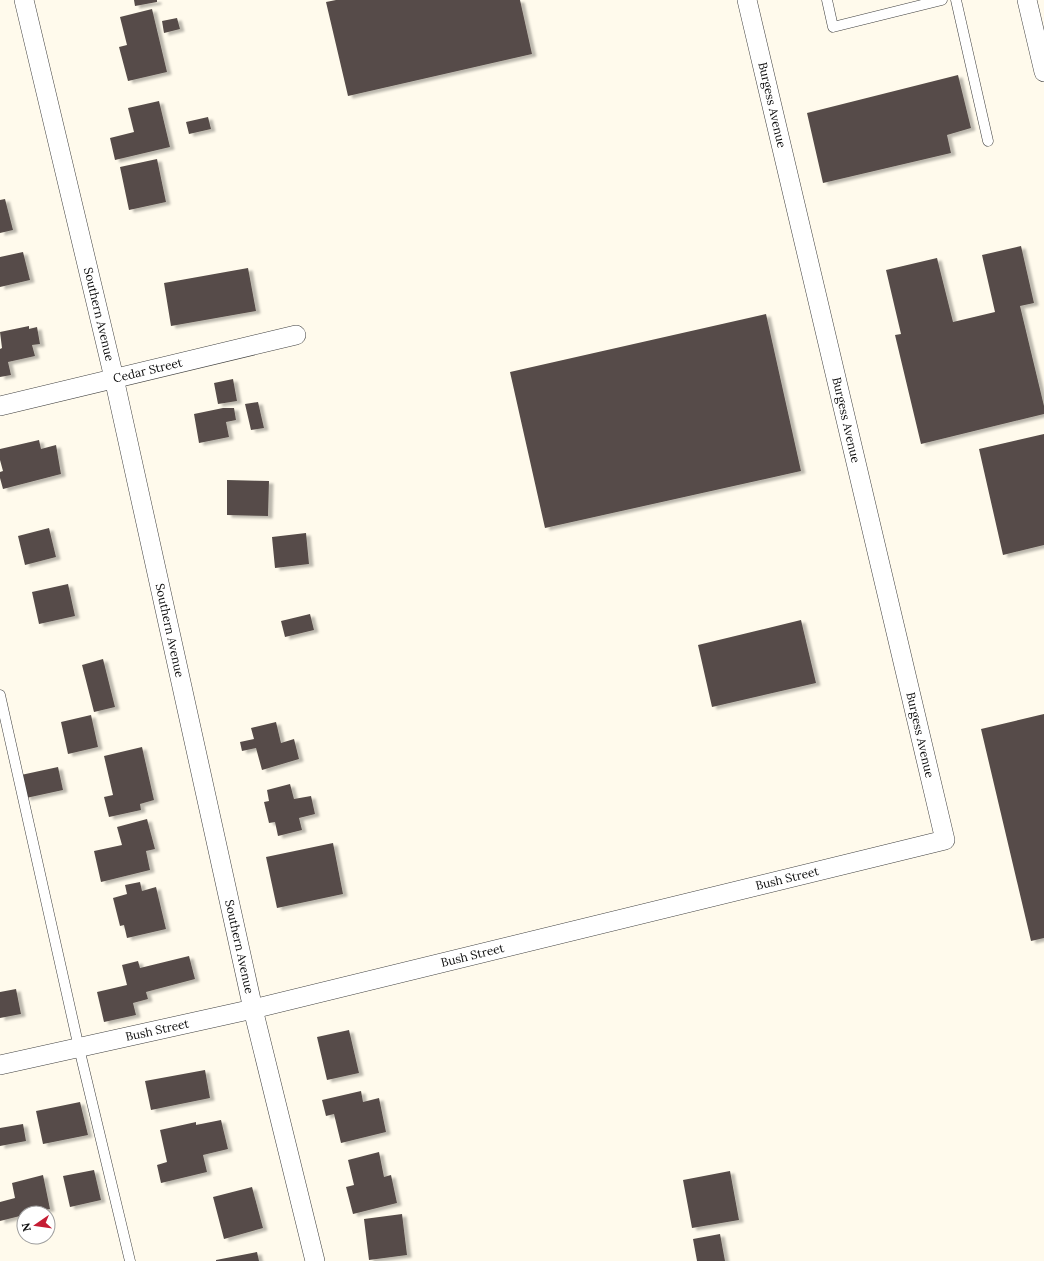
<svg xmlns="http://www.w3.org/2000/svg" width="1044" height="1261" viewBox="0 0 1044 1261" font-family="Lora,serif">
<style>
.building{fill:#564c48;filter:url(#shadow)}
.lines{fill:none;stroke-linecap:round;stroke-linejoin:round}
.service-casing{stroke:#404040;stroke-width:11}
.minor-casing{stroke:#404040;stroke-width:20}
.service{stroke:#fff;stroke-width:10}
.minor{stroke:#fff;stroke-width:19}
.labels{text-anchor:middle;stroke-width:4;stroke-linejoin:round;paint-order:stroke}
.street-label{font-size:12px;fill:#0d0d0d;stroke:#fff}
</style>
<defs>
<filter id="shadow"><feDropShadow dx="4.5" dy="2.5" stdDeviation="1" flood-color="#0004"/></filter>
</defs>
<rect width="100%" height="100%" fill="#fffaec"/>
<path class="building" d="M134 0H157V2L135 6Z
M336 0H520L532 54 348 96 326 2Z
M152 9 167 72 128 81 119 47 127 45 120 17Z
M177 18 180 29 164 33 162 21Z
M958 75 971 128 947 135 951 153 823 183 807 113Z
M159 101 170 147 115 160 110 138 134 132 128 108Z
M208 117 211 129 189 134 186 122Z
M157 159 166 202 129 210 120 167Z
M5 199 13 230 0 233V200Z
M1021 246 1034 303 1020 306 1044 406V414L921 444 895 335 901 334 886 270 937 258 953 322 995 312 982 255Z
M23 252 30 280 0 287V257Z
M248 268 256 311 171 326 164 283Z
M766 314 801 471 545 528 510 372Z
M29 326V329L37 327 40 344 32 345 35 356 8 362 11 375 0 377V349L2 348 0 332Z
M233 379 237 401 218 404 214 383Z
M258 402 264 428 251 430 245 404Z
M223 408H234L236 420 226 422 229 437 199 443 194 414Z
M1044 434V545L1003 555 979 449Z
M39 440 41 449 56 445 61 474 3 489 0 478V472L3 471 0 460V449Z
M227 480 269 481 268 516 227 515Z
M49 528 56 557 25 565 18 536Z
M306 533 309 564 275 568 272 537Z
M68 584 75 616 39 624 32 592Z
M310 614 314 630 285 637 281 621Z
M801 620 816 683 712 707 698 645Z
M103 659 115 707 94 712 82 665Z
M1044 714V938L1031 941 981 729Z
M91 715 98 747 68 754 61 722Z
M276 722 281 743 294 739 299 759 262 770 256 748 242 751 240 742 254 739 251 728Z
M142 747 154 800 140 804 141 810 109 817 104 797 113 795 104 756Z
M58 767 63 790 26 798 21 775Z
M290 784 294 799 311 796 315 814 299 818 302 830 278 836 275 822 269 823 264 802 269 801 267 790Z
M147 819 155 849 146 851 150 870 101 882 94 851 122 845 117 827Z
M333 843 343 894 277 908 266 857Z
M140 882 142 891 156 887 166 929 127 938 124 925 120 926 113 898 127 894 125 885Z
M189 956 195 979 146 992 148 999 133 1003 136 1015 104 1022 97 992 127 985 122 965 138 961 140 968Z
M16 989 21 1014 0 1018V992Z
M349 1030 359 1073 327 1080 317 1037Z
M205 1070 210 1098 151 1110 145 1081Z
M361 1091 363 1102 379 1098 386 1132 341 1143 334 1114 326 1116 322 1100Z
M80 1102 88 1135 43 1144 36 1111Z
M221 1120 228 1149 203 1155 207 1172 161 1183 157 1165 167 1162 160 1130 196 1122V1125Z
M23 1124 26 1141 0 1146V1128Z
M379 1152 384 1177 391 1175 397 1203 353 1214 346 1187 354 1185 348 1160Z
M94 1170 101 1200 70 1207 63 1176Z
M730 1171 739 1220 692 1228 683 1180Z
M43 1175 50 1209 24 1213V1215L0 1221V1202L15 1198 12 1183Z
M252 1187 263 1228 224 1239 213 1197Z
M402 1214 407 1255 369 1260 364 1219Z
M720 1234 725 1261H697L693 1239Z
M257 1252 259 1261H216V1260Z"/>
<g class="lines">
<g class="service-casing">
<path id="service" d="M827 0 833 27 942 0
M956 0 988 141
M0 695 79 1048 130 1261"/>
</g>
<g class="minor-casing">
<g id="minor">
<path id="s1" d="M24 0 114 378 253 1009 315 1261"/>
<path d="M1027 0 1044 72"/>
<path id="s2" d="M0 406 296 335"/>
<path id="s3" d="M0 1065 253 1009 945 840 747 0"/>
</g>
</g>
<use href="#service" class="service"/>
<use href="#minor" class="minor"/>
</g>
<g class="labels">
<g class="street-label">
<text transform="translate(772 105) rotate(77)" y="4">Burgess Avenue</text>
<text dy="4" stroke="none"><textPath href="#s1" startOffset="323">Southern Avenue</textPath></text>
<text dy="4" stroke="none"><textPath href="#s2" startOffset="152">Cedar Street</textPath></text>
<text transform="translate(846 420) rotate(77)" y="4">Burgess Avenue</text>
<text dy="4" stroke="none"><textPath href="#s1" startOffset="647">Southern Avenue</textPath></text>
<text transform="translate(920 735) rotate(77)" y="4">Burgess Avenue</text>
<text dy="4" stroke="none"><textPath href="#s3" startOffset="809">Bush Street</textPath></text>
<text dy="4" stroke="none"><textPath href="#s1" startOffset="971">Southern Avenue</textPath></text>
<text dy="4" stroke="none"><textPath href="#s3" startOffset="485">Bush Street</textPath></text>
<text dy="4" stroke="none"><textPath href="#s3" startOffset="161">Bush Street</textPath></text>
</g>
</g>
<g transform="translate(36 1225) rotate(257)"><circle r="19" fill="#ffffff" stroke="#9e9e9e"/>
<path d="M0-3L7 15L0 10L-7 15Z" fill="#c51c33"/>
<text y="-6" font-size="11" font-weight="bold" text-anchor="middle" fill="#0d0d0d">N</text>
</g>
</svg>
